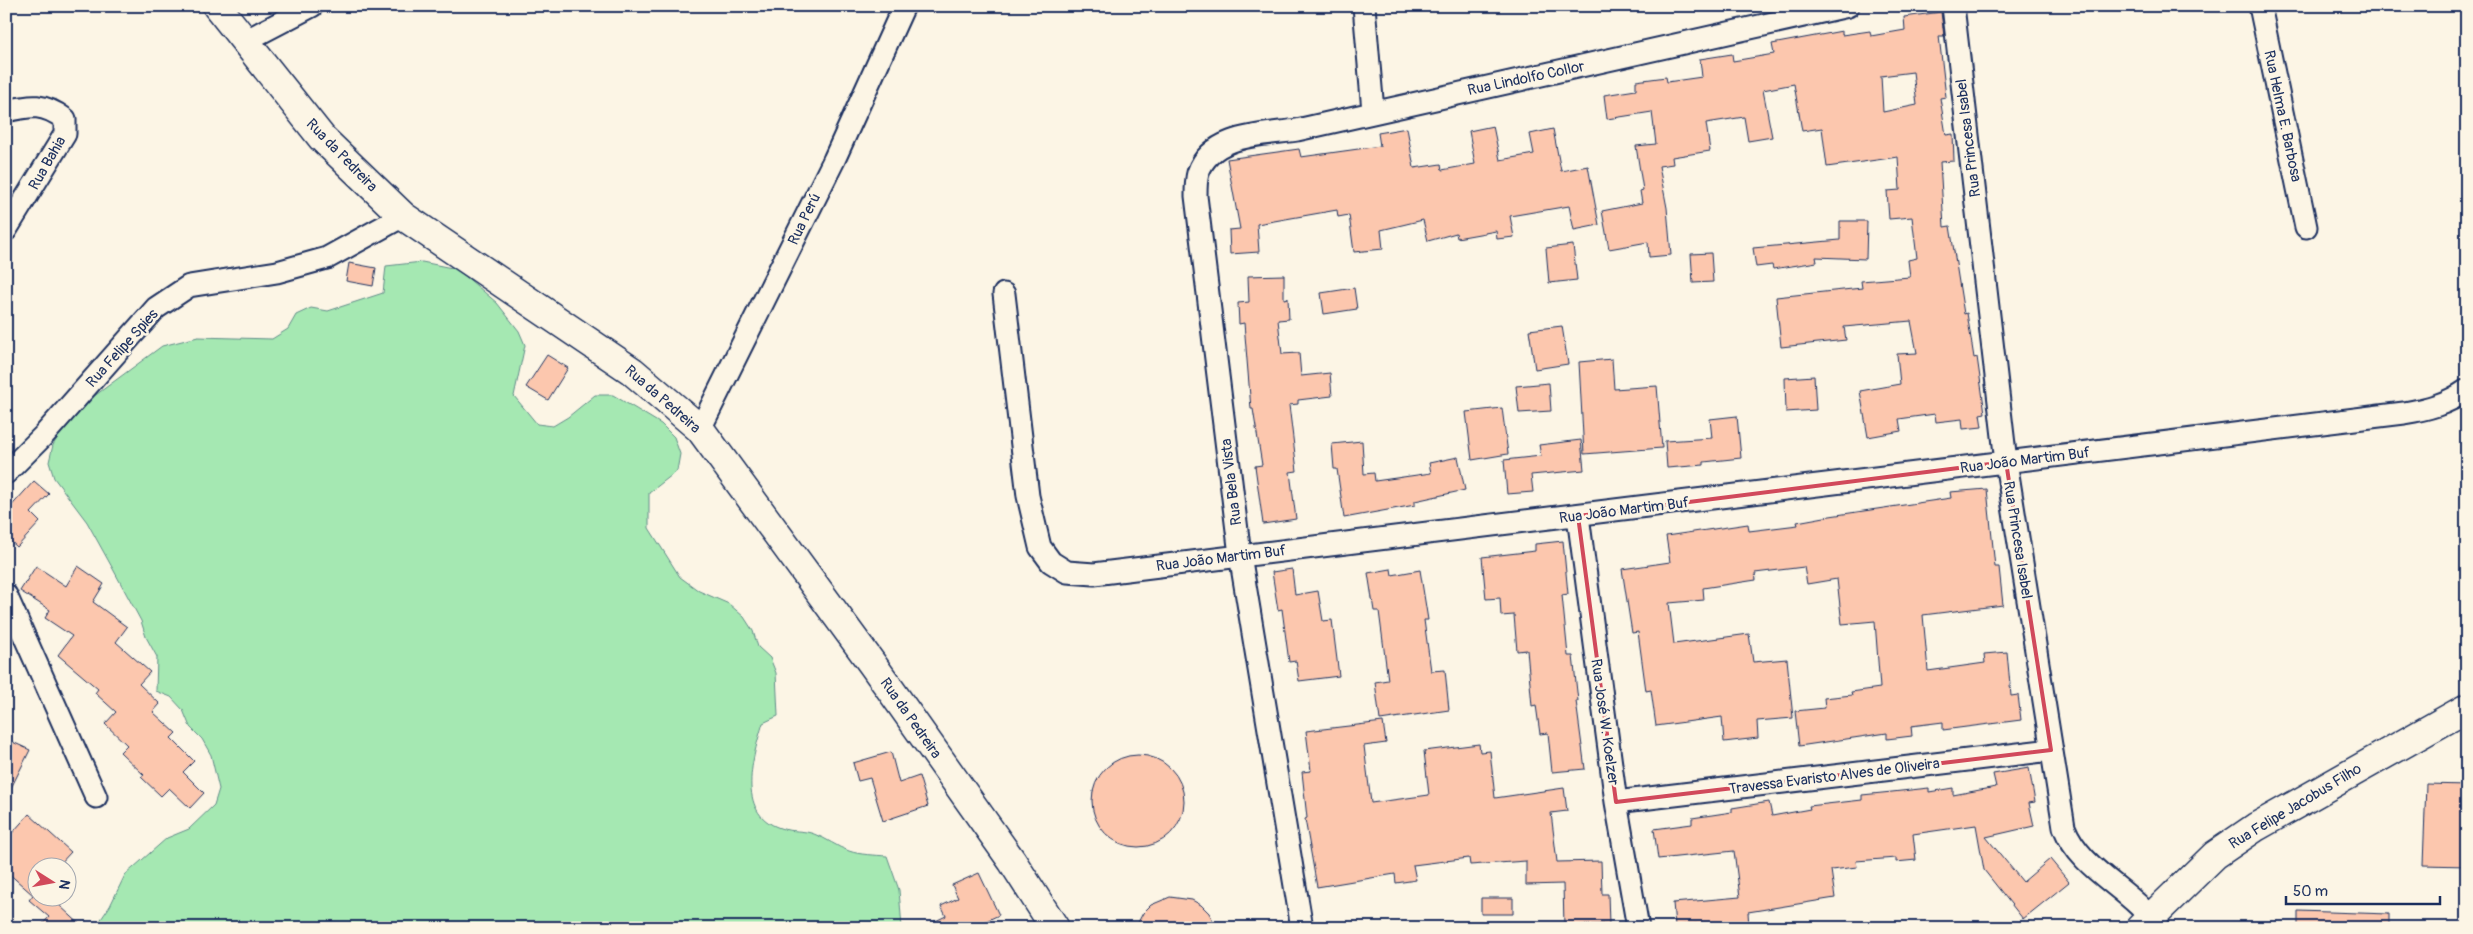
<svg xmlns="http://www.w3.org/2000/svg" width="2473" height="934" viewBox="0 0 2473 934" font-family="Pangolin,sans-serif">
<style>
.green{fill:#a5e8b2;stroke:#608c88}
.building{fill:#fcc7ae;stroke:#1b2f5e;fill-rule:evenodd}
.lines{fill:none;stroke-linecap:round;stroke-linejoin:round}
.street-casing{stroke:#1b2f5e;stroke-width:25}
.secondary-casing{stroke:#1b2f5e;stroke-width:31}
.street{stroke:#fcf5e5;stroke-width:21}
.secondary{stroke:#fcf5e5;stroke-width:28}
.marked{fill:none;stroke:#d1495b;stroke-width:4;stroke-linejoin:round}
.labels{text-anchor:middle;stroke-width:5;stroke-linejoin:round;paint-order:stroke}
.street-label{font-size:15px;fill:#1b2f5e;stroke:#fcf5e5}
</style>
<rect width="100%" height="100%" fill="#fcf5e5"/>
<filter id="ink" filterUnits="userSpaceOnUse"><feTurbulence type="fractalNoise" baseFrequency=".02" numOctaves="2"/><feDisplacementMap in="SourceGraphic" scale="10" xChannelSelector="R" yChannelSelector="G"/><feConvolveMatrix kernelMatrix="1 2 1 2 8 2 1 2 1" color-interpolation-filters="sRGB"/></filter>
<g filter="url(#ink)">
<path class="green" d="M422 262 457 269 497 303 519 331 525 345 514 396 537 424 553 426 568 417 595 395H613L661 424 674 437 680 454 677 471 649 493V528L680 577 699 591 729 604 744 617 753 631 758 647 770 658 776 673 778 716 763 723C753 756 735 813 780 828 791 832 804 830 814 834 826 838 837 847 849 851 860 855 875 855 887 856L899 890 902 928H95L110 906 125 875 167 838 189 829 214 805 219 789 211 755 202 739 190 727 183 710 171 697 156 691 157 657 146 637 141 621 113 569 87 522 54 478 49 462 53 445 74 411 162 346 198 337 272 339 288 329 296 315 311 308 328 311 383 293 386 266Z"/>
<path class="building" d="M1941 12 1944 36H1939L1946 97 1940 98 1946 135 1953 134 1954 161 1940 162 1944 227 1950 226 1964 314 1967 313 1974 358 1977 357 1985 413 1980 414 1982 427 1963 429 1962 419 1936 422 1935 414 1899 419 1901 431 1868 437 1860 391 1900 384 1897 354 1917 353 1911 321 1844 327 1846 340 1781 347 1776 297 1862 288 1861 281 1910 277 1908 260 1917 258 1912 217 1889 219 1887 191 1900 190 1898 157 1827 167 1822 128 1802 131 1794 84 1763 90 1772 137 1748 141 1744 117 1706 123 1710 151 1672 157 1673 164 1659 166 1667 208 1671 255 1649 257 1648 242 1609 249 1602 211 1642 203 1640 191 1643 190 1636 146 1656 144 1652 112 1607 119 1604 95 1636 90V81L1666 77 1667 82 1702 77 1700 59 1732 54 1733 61 1774 54 1772 44 1842 31V35L1870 31 1871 36 1905 30 1904 17ZM1913 72 1917 105 1883 112 1881 76Z
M1493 126 1500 160 1534 154 1530 134 1553 129 1561 171 1588 166 1599 225 1574 230 1569 206 1510 216 1514 237 1497 239 1496 231 1457 238 1456 233 1428 241 1423 220 1381 230 1383 249 1354 252 1349 215 1338 217 1337 210 1257 224 1259 252 1230 254 1229 230 1240 229 1227 159 1299 149 1301 157 1380 146 1378 133 1407 128 1414 168 1441 164 1442 170 1475 164 1469 131Z
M1840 221H1867L1866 259 1816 257 1817 262 1773 269 1772 265 1756 267 1753 248 1840 240Z
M1573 245 1577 280 1549 283 1546 248Z
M1711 253 1713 282 1693 283 1691 254Z
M349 263 376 268 373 286 346 281Z
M1284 275V299L1288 298 1289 319 1278 320 1282 354 1299 353 1301 376 1330 373 1332 396 1298 400V404L1289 405 1297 471 1290 472 1296 519 1263 524 1255 466 1262 465 1253 409H1251L1244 323 1239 324 1238 303 1249 302 1248 276Z
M1354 288 1357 309 1324 314 1321 293Z
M1562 326 1568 364 1535 369 1529 330Z
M547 355 568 368 548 400 526 387Z
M1612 359 1614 389 1657 386 1662 448 1584 454 1579 362Z
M1814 376 1816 410 1786 412 1785 378Z
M1549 383 1551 411 1519 413 1516 386Z
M1502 408 1508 454 1472 460 1466 412Z
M1737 416 1741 458 1704 462V465L1667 468 1665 441 1712 438 1710 419Z
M1581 440 1584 470 1531 475 1533 492 1507 494 1504 460 1541 456 1539 445Z
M1362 441 1364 474 1374 473 1375 481 1431 473 1429 463 1458 457 1465 490 1415 501V505L1344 518 1337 469H1334L1332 444Z
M34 481 49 494 31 513 40 522 17 547 6 537V512Z
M1987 489 1995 567H1999L2003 605 1923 615 1928 671 1985 663 1984 654 2007 652 2011 696 2018 695 2021 720 1943 730V722L1911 726 1912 736 1887 739V733L1799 746 1795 711 1825 708 1824 698 1852 695 1851 692 1880 688 1875 621 1842 624 1837 579 1807 584 1804 567 1755 573 1756 580 1703 588 1704 600 1669 603 1674 644 1749 634 1753 662 1787 659 1793 718 1757 721 1758 738 1724 742 1722 717 1656 726 1651 690 1646 691 1638 632 1632 633 1622 569 1670 562 1666 536 1748 524 1749 531 1798 525 1797 522 1830 516 1951 498 1950 492Z
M1563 541 1568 594 1562 595 1568 656H1573L1578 701H1576L1585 769 1552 772 1548 733 1540 734 1536 705 1532 706 1527 650 1517 651 1514 615 1501 616 1500 598 1486 599 1482 557 1535 551V544Z
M36 566 66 586 78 566 104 584 93 602 127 627 116 642 150 672 139 684 160 704 153 712 176 733 171 738 194 761 183 772 204 793 190 808 169 788 161 796 141 777 144 775 120 752 127 745 105 724 116 712 95 693 98 689 58 655 72 636 45 618 50 610 20 591Z
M1292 569 1295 595 1318 591 1323 621 1332 620 1339 676 1299 681 1296 661 1289 662 1282 609 1278 610 1272 572Z
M1391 569 1392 575 1420 570 1428 620H1424L1431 671 1445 670 1449 710 1380 720 1375 682 1388 680 1379 611H1374L1368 573Z
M1383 722 1386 743 1364 746 1371 803 1429 795 1424 751 1479 744 1480 752 1490 751 1495 798 1564 788 1567 811 1551 813 1557 862 1601 861 1602 894H1608L1609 924 1564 926 1563 884 1526 885V861L1470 865 1469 858 1413 865 1416 880 1396 883 1395 874 1317 887 1305 819 1307 818 1302 772 1311 771 1306 731Z
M6 739 30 750 6 798Z
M891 752 899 783 919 776 928 806 883 821 870 778 858 781 853 763Z
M1092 801a46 46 0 1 1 92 0a46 46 0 1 1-92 0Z
M2029 768 2035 802 2029 803 2034 826 1986 837 2023 882 2050 859 2069 882 2023 919 1984 870 1976 825 1913 834 1916 860 1896 862V858L1856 861 1857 867 1831 870 1835 898 1748 912 1749 928H1697V924L1675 926 1673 903 1740 897 1734 851 1658 859 1654 829 1692 824V818L1732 812V808L1769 802 1772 816 1810 809 1809 806 1862 800V795L1892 792 1929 788V792L1953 788V795L1996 787 1993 774Z
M2426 784 2467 785V866L2423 865Z
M29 814 71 852 58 866H38V896H67L59 905 84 928H39L49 917 29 900 33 895 6 871V840Z
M979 873 999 915 971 928H921L946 916 941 906 958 898 952 885Z
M1170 897 1192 900 1201 905 1209 913 1217 928H1135L1143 913 1151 905Z
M1481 898H1513V914H1481Z
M2298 911 2389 914V928H2298Z"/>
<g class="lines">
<g class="street-casing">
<path id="street" d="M1364 6 1373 111
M1953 6 2006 462 2064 827C2081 872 2133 889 2158 928
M2260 6 2306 227
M245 41 312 6
M6 111C32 105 43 103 65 119V134L6 230
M1004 294 1028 496 1040 547 1051 562 1067 572 1094 574 2404 413C2428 409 2447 404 2467 390
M700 429 834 160 904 6
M6 473 43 436 156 308 189 286 277 272 327 258 403 216
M1578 516 1616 802 1638 928
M6 595 96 797
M1616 802 2051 750
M1302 928 1240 555 1196 196C1196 189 1196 180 1198 173 1211 134 1263 135 1297 130L1848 6"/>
</g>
<g class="secondary-casing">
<path id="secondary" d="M217 6 322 138 403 216 632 371 700 429 873 665 1012 861 1055 928
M2140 928 2215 855 2256 827 2467 708"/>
</g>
<use href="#street" class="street"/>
<use href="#secondary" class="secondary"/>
</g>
</g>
<path class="marked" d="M2006 462 2051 750 1616 802 1578 516Z"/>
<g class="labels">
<g class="street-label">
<text transform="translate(1526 78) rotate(-12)" y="5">Rua Lindolfo Collor</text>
<text transform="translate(2283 116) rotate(78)" y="5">Rua Helma E. Barbosa</text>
<text transform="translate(1968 138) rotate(-97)" y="5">Rua Princesa Isabel</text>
<text transform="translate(342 155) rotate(46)" y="5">Rua da Pedreira</text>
<text transform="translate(47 163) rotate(-60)" y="5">Rua Bahia</text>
<text transform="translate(804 219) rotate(-64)" y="5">Rua Perú</text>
<text transform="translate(122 348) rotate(-48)" y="5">Rua Felipe Spies</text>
<text transform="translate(663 399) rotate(41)" y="5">Rua da Pedreira</text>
<text transform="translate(2025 460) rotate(-7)" y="5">Rua João Martim Buf</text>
<text transform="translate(1231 482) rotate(-97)" y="5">Rua Bela Vista</text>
<text transform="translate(1624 510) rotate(-7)" y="5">Rua João Martim Buf</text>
<text transform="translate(2018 540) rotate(81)" y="5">Rua Princesa Isabel</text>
<text transform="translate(1221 558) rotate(-7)" y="5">Rua João Martim Buf</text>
<text transform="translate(911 718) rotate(55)" y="5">Rua da Pedreira</text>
<text transform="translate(1605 722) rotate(82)" y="5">Rua José W. Koelzer</text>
<text transform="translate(1834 776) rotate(-7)" y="5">Travessa Evaristo Alves de Oliveira</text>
<text transform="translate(2295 806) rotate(-31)" y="5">Rua Felipe Jacobus Filho</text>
</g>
</g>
<rect width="2473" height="934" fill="none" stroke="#fcf5e5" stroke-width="25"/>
<rect x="12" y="12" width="2448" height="909" fill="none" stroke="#1b2f5e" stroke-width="2" filter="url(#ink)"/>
<g transform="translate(52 882) rotate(101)"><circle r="24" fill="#fcf5e5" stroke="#a2a6af"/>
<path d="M0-4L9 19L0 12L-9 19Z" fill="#d1495b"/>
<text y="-8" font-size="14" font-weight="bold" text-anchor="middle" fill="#1b2f5e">N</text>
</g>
<path d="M2286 896v8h154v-8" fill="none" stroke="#1b2f5e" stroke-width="2.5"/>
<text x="2293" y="896" font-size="15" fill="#1b2f5e" stroke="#fcf5e5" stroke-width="4" paint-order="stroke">50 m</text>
</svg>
